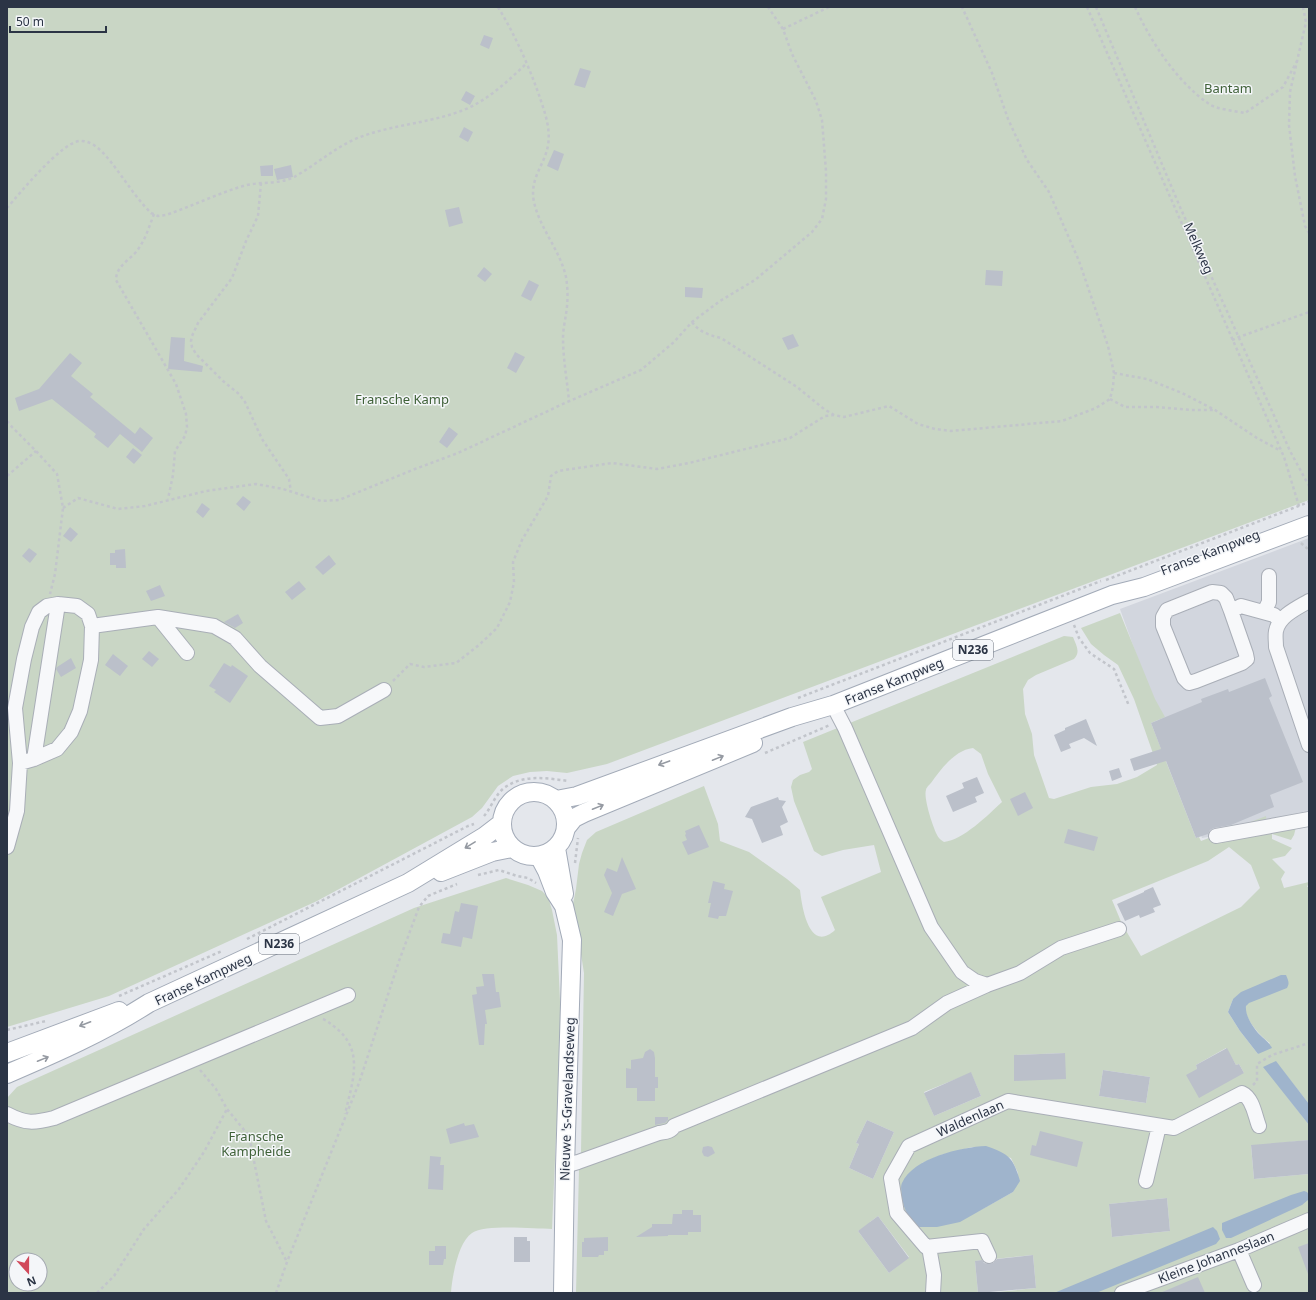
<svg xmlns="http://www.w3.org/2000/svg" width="1316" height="1300" viewBox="0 0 1316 1300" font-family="'Noto Sans',sans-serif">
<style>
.built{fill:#d2d6de}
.green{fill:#c9d6c5;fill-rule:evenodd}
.water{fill:#9fb4cc}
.building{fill:#bbc0ca}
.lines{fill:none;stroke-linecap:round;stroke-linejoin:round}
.minor-casing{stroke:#a9aeb7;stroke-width:16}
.major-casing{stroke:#a3abb8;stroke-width:20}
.path{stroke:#c2c5cb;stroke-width:2.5;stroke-dasharray:3 3;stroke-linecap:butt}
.minor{stroke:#f7f8fa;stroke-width:14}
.major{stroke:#fff;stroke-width:18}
.oneway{stroke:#959aa2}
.labels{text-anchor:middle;stroke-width:3;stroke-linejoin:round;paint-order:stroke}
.shield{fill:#f4f6f9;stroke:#676e7b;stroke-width:1}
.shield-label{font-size:12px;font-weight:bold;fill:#2b3445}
.park-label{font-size:13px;fill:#3f6138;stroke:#f4f6f9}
.street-label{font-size:13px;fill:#2b3445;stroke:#f4f6f9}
</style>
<rect width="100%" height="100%" fill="#e4e7ec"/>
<path class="built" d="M1309 538V820L1202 838 1120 609Z"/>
<path class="green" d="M7 7H1309V500L607 764 567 773 547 771 530 772 513 776 498 786 482 808 472 817 317 901 109 996 7 1027Z
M1120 613 1155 699 1165 717 1151 723 1196 838 1199 837 1201 841 1266 816 1267 824 1296 827 1294 835 1291 840 1272 834V839L1292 848 1285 856 1272 859 1285 872 1281 879 1284 888 1309 882 1307 887H1309V1104L1276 1062 1285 1094 1309 1125V1141V1140L1251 1146 1254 1179 1309 1174V1293H988L1036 1288 1033 1255 975 1261 978 1293H576L579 1169 581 1152 584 973 573 904 576 889 579 864 582 853 587 840 596 832 704 786 718 824 720 841 749 852 787 879 800 890C802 907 809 954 835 930L821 897 881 872 874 845 843 850 822 856 814 851 794 801 791 787 793 780 800 775 809 772 812 769 803 742 1064 636 1073 637C1076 645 1081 652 1074 659L1036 675 1028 680 1023 689 1025 714 1032 734 1034 755 1049 798 1054 799 1091 787 1117 784 1137 777 1157 765 1134 699 1118 665 1104 655 1091 644 1081 628ZM973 748 981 754 988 774 1002 802C988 815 963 840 944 842 942 841 940 839 939 838 934 832 923 797 926 790 926 788 929 785 931 783 941 769 955 750 973 748ZM1229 847 1251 865 1260 888 1241 907 1141 956 1122 924 1112 900 1208 861ZM1259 998C1255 1000 1247 1002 1246 1006 1242 1017 1262 1038 1270 1043L1258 1054 1240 1031 1228 1012 1233 999ZM1226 1048 1236 1065 1239 1064 1244 1073 1197 1069 1196 1065ZM1065 1053 1014 1080V1055ZM1103 1070 1150 1077 1146 1103 1099 1096ZM971 1073 981 1096 934 1116 924 1092ZM867 1120 894 1132 873 1179 849 1168 859 1144 856 1143ZM972 1147 1011 1158 1018 1173 1013 1192 977 1212 922 1163 941 1155ZM1167 1198 1170 1231 1112 1237 1109 1204ZM878 1216 909 1257 889 1273 858 1231 872 1224 870 1222Z
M506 878 528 885 542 891 548 897 552 910 557 935 562 1045 556 1136 552 1229C536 1229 485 1224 472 1233 458 1242 452 1278 451 1293H7V1098L17 1087 414 908ZM16 1260H40V1284H16Z"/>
<path class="water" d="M1281 975H1286C1288 980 1290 983 1287 988L1249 1003 1246 1006C1245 1016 1253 1027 1259 1034 1264 1039 1269 1042 1272 1048L1258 1054 1240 1031 1228 1012 1233 999 1241 992Z
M1276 1061 1309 1104V1125L1263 1067Z
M986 1146C1009 1154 1013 1157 1020 1181L1013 1192 960 1222 937 1227H918C909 1219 904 1210 902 1198 902 1194 900 1187 902 1183 913 1158 961 1147 986 1146Z
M1304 1191 1307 1192 1309 1195 1308 1200 1302 1205 1231 1238H1226L1222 1230V1223L1291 1195Z
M1213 1227 1217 1231 1220 1239 1216 1244 1096 1293H1054Z"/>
<path class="building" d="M484 35 493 38 489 49 480 45Z
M580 68 591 71 585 88 574 85Z
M466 91 475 96 470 105 461 100Z
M464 127 473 132 468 142 459 137Z
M554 150 564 154 558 171 547 166Z
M273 165V176H261L260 166Z
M291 165 293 177 277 180 274 169Z
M459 207 463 223 449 227 445 210Z
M484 267 492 274 485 282 477 276Z
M986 270 1003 271 1002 286 985 285Z
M529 280 539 285 531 301 521 296Z
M685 287 703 288 702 298 685 297Z
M793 334 799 346 788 350 782 338Z
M171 337 185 338 184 361 203 366 202 372 168 369Z
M515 352 525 357 516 373 507 368Z
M70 353 82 363 71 376 93 394 90 397 135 434 140 427 153 438 142 452 120 434 108 448 94 437 96 434 52 399 19 411 15 398 39 389Z
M449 427 458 434 447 448 439 442Z
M133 448 142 455 134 464 126 457Z
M243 496 251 502 244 511 236 504Z
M202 503 210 509 203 518 196 512Z
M70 527 78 534 71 542 63 536Z
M29 548 37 554 30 563 22 556Z
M125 549 126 568H116V565H110V553H115V550Z
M329 555 336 564 323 575 315 567Z
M299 581 306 589 292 600 285 592Z
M160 585 165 596 151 601 146 591Z
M238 614 243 623 235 628 224 622Z
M149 651 159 659 152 667 142 659Z
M113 654 128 666 120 676 105 665Z
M71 658 76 668 61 677 56 669 57 667Z
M224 663 231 667 232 665 248 676 230 703 214 692 216 690 209 686Z
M1265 678 1272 696 1269 698 1303 782 1270 795 1274 807 1231 825 1214 828 1210 830 1208 834 1196 838 1166 761 1134 771 1130 759 1161 749 1151 723 1202 702 1201 699 1220 692 1228 689 1229 692Z
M1086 719 1097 746 1084 738 1069 744 1071 748 1061 752 1054 735 1065 730V728Z
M1119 768 1122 777 1112 781 1109 771Z
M977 777 984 793 975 797 977 802 953 812 946 796 964 788 962 783Z
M1025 792 1033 808 1018 816 1010 799Z
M778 797 779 800 786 801 782 807 788 822 780 826 783 835 762 843 752 819 745 817 751 807Z
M699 825 709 847 688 855 682 842 687 840 685 835 686 834 685 831Z
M1068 829 1098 837 1094 851 1064 843Z
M622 857 636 889 622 894 613 916 604 912 612 893 604 875 607 868 617 872Z
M713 881 725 884 724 889 733 891 726 916H719L718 919 708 917 711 903H708Z
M1153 887 1161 905 1153 908 1155 912 1140 918 1139 915 1125 921 1117 904 1144 892V891Z
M461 903 478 906 472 939 463 937 461 947 441 943 443 933 450 934 455 911 459 912Z
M482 974H494L496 992H499L501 1007 485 1010 487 1024H485L484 1045H479L472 995 477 994 476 987 484 986Z
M1227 1048 1236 1065 1239 1064 1244 1073 1199 1098 1186 1075 1197 1069 1196 1065Z
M650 1049 654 1052 655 1058V1077H658V1088H655V1101H637V1088H626V1068L631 1069V1060L643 1058 645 1052Z
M1065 1053 1066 1079 1014 1081V1055Z
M1103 1070 1150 1077 1146 1103 1099 1096Z
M971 1072 981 1096 934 1116 924 1093Z
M655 1117H668V1120L665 1123 655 1125Z
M867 1120 894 1132 873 1179 849 1168 859 1144 856 1143Z
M464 1123 465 1126 474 1124 479 1137 450 1144 446 1129Z
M1040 1131 1083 1142 1077 1167 1030 1155 1032 1145 1036 1146Z
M1309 1140V1174L1254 1179 1251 1145Z
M708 1146 712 1147 715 1153 708 1157 704 1156 702 1152 703 1147Z
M430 1156 441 1157 440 1165H444L443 1190 428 1189Z
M1167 1198 1170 1231 1112 1237 1109 1204Z
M682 1210H693V1215H701V1232H688V1235H668V1236L636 1237 652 1227V1224H672L673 1214H682Z
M878 1216 909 1258 889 1273 858 1231Z
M514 1237H527V1241H530V1262H514Z
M608 1237V1251H604V1255H599L598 1257H582V1242H584V1238Z
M1309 1243V1274H1308L1298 1247Z
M435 1246H446V1259H444L443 1265H429V1251H435Z
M1033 1255 1036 1288 978 1293 975 1261 982 1260 984 1263 989 1264 993 1263 997 1259Z
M1198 1277 1205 1293H1160Z"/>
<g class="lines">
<g class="minor-casing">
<path id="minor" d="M1309 601C1297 608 1279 616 1276 631 1275 636 1276 641 1276 647L1309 745
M1231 611 1246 654 1247 659 1242 663 1196 681 1189 683 1184 678 1163 626V617L1167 610 1212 592 1221 593 1226 598 1231 611 1241 606 1274 615 1280 621
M1264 612 1269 602V576
M158 617 214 626 235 638 260 666 320 718 338 716 384 690
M92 626 158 617 187 653
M833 705 845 728 931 927 962 972 975 981 987 985
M34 759 58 604
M1216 836 1309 819
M7 847 17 811 20 763 15 708 24 659 32 627 39 612 47 606 58 604 77 606 88 614 92 626 91 660 80 711 71 732 57 749 34 759 20 763
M7 1114C26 1124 34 1123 54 1118L348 995
M565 1166 578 1162 659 1133C665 1132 671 1132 674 1126L912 1028 947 1003 987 985 1020 973 1061 948 1119 929
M1146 1181 1159 1126
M929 1247 934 1275 933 1293
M1239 1250 1254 1285
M989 1256 982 1241 926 1247 897 1213 891 1178 909 1146 1008 1101 1174 1128 1242 1093C1253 1098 1255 1116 1259 1126
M1122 1293 1239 1250 1309 1220"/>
</g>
<g class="major-casing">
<path id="major" d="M502 824a32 32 0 1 1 64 0a32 32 0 1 1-64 0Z
M556 800 577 796 792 717 833 705 1112 595 1144 587 1309 525
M566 828 574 818 584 813 753 743
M556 848 564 894
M539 856 547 871 555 892 564 906 572 940 565 1166 563 1293
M441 872 492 852 512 848
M7 1053 119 1011
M7 1074C56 1053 104 1032 149 1003L408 883 485 836 502 823"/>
</g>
<path class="path" d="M498 7C515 35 528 64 539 95 544 110 551 128 548 145 545 165 529 178 534 202 540 229 560 250 566 277 568 289 568 302 566 314 565 321 563 330 563 338 563 358 567 380 569 401
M1087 7 1284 457 1299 506
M1096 7 1180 207 1290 451 1309 486
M1135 7C1151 42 1177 82 1209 104 1216 109 1235 111 1245 113L1283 87 1297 61
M1303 7 1306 22 1290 92 1289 125 1295 176 1305 226 1309 233
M783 29 829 7
M261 183 258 216 246 241 232 278 198 323 192 336 191 341 192 347 196 354 223 381 239 394 245 402 262 439 289 479 291 492
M7 208C20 193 60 144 79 141 89 140 98 147 105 155 121 173 133 195 151 213L158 216 166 215C192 206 217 194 243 186 260 181 278 185 294 177 314 166 332 150 353 140 387 125 426 124 461 111 486 102 508 81 527 63
M154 214C149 227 145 241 136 252 128 261 116 267 116 280L176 384 186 414 187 427 185 436 175 451 173 475 168 499
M692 322C699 332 709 335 721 338L797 387 824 409 834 415
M1232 340 1239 337 1309 312
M1114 373 1147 379 1182 393 1215 410 1257 438 1281 451
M1110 399 1125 407H1157L1191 410H1214
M7 421 12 427 36 451 57 474 63 508 55 574 50 594
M7 476 36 451
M63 508 78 498 118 509 145 506 206 491 256 484 283 489 321 501 339 500 415 469 458 453 565 403 641 370 674 342 692 322 720 301 755 280 812 232 822 219 826 199V171L822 120 816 101 792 54 783 29 768 7
M1301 543 1309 550
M1106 580 1309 502
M1074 625 1079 638 1090 653 1114 669 1129 706
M393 681 410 664 424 667 456 663 479 645 497 628 510 602 514 582 513 562 522 540 548 496 551 476 558 471 612 463 657 469 689 463 790 438 825 416 834 415 844 417 889 406 918 424 935 429 951 431 1062 421 1096 408 1110 399 1113 387 1114 373 1108 346 1079 261 1049 192 1027 160 1008 119 992 73 962 7
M798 698 1101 581
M765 753 830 725
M484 816C491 808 495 795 504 788 523 774 546 778 568 781
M575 863 578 838
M478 875 499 870 517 876 528 878 536 883
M247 939 468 826 474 824
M119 996 222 951
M323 1019C328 1021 332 1025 336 1028 365 1051 352 1083 345 1114
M7 1030 46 1021
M200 1070 216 1089 227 1109 249 1136 266 1221 287 1262
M1253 1085 1257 1081V1064L1272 1055 1309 1043
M97 1293 114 1276 144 1229 179 1189 204 1152 227 1109
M276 1293 287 1262 359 1083 399 961 419 907 428 896 457 884"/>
<use href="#minor" class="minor"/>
<use href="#major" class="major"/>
</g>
<defs><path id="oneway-shaft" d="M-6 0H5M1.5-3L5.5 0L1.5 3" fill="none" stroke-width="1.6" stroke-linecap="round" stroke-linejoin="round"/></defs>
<g class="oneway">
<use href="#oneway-shaft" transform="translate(718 758) rotate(-22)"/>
<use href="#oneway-shaft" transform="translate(664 763) rotate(160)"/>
<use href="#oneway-shaft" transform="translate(598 807) rotate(-22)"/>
<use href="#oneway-shaft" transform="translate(470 845) rotate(149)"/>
<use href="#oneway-shaft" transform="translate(85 1024) rotate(159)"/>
<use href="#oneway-shaft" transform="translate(43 1059) rotate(-22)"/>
</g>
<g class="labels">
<g class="shield">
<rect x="953" y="640" width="40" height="20" rx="3"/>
<rect x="259" y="934" width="40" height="20" rx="3"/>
</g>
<g class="shield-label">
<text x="973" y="654">N236</text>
<text x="279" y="948">N236</text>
</g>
<g class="park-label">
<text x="1228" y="93">Bantam</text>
<text x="402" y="404">Fransche Kamp</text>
<text x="256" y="1141">Fransche<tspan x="256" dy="15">Kampheide</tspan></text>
</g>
<g class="street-label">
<text transform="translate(1199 248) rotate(66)" y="5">Melkweg</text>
<text transform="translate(1210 552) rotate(-21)" y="5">Franse Kampweg</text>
<text transform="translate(894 681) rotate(-22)" y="5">Franse Kampweg</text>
<text transform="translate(203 979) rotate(-25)" y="5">Franse Kampweg</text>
<text transform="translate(567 1099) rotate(-88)" y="5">Nieuwe 's-Gravelandseweg</text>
<text transform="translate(970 1118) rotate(-24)" y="5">Waldenlaan</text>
<text transform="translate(1216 1257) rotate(-21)" y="5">Kleine Johanneslaan</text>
</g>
</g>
<rect width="1316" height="1300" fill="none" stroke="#2b3445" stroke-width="16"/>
<g transform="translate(28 1272) rotate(159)"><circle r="19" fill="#f4f6f9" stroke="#a4a8b1"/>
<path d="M0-3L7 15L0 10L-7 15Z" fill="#d1495b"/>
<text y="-6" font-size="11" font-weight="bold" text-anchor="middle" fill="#2b3445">N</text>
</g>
<path d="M10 26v6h96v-6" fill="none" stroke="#2b3445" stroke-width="2"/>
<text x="16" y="26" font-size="12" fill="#2b3445" stroke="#f4f6f9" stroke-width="3" paint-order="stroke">50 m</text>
</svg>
